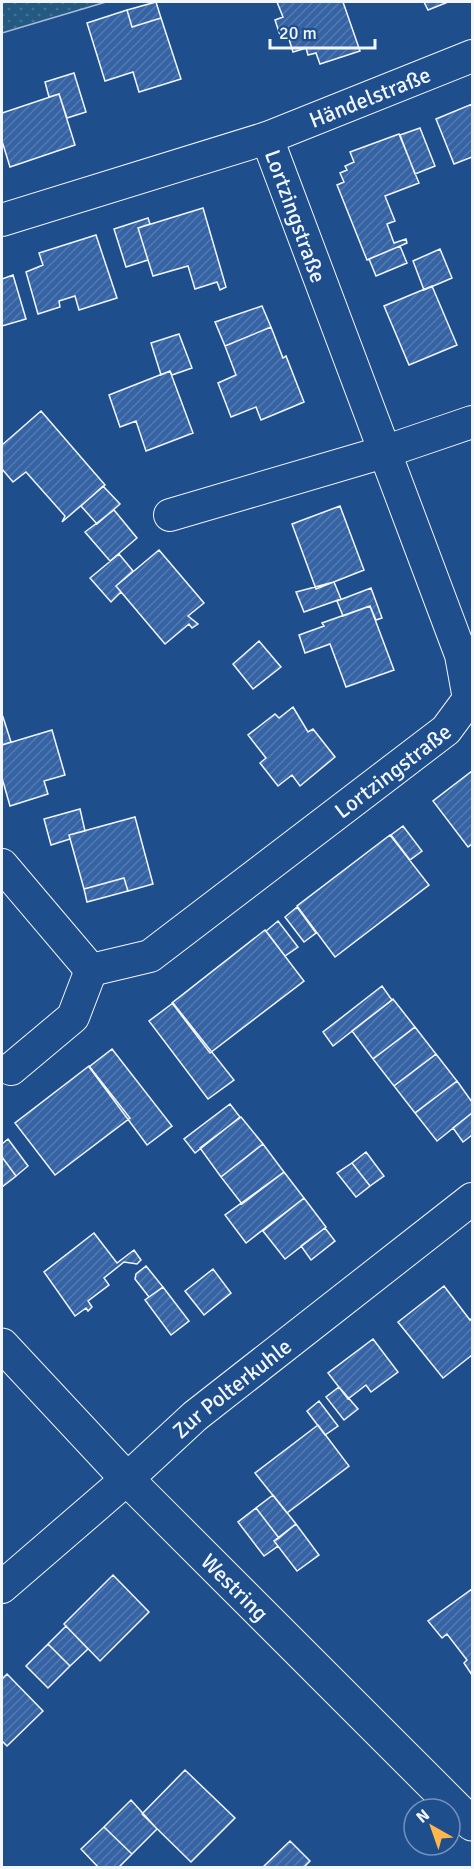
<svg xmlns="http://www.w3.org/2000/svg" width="474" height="1869" viewBox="0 0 474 1869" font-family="Signika,sans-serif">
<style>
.park{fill:url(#park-dots);stroke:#a8bbd7;stroke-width:1.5}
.building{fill:url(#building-hatch);stroke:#f2f6ff;stroke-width:1.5}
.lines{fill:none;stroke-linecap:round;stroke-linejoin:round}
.minor-casing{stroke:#f2f6ff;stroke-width:34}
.tertiary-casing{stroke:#f2f6ff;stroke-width:35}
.minor{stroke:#1f4e8c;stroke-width:32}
.tertiary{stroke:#1f4e8c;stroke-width:33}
.labels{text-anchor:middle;stroke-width:4.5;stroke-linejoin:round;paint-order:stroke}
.street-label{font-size:22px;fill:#f2f6ff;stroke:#1f4e8c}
</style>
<defs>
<pattern id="park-dots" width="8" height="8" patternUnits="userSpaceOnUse" patternTransform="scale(1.5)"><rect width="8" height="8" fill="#245a82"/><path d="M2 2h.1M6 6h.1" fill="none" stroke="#447295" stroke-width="1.8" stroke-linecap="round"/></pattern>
<pattern id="building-hatch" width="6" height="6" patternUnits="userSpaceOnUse" patternTransform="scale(1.5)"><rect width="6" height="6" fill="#3563a3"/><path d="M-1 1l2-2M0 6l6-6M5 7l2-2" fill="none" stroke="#537ab1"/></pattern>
</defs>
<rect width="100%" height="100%" fill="#1f4e8c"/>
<path class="park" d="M2 2H106L2 33Z"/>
<path class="building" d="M156 2 161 18 132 27 127 10Z
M277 2H343L360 51 320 64 316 53 308 55 306 48 293 52 288 36 281 38 275 20 283 17Z
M424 2H448L428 10Z
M127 10 132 27 161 18 181 79 139 92 133 72 105 81 87 23Z
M74 73 86 112 67 118 59 94 49 97 45 82Z
M59 94 75 145 10 167 2 141V113Z
M472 104V157L454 164 436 119Z
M420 128 435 166 415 174 400 135Z
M399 134 419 183 385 196 395 221 387 224 394 243 406 239 407 243 367 260 337 185 344 182 340 173 347 170 345 166 354 162 350 152Z
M203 208 226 287 220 290 217 282 195 289 188 266 153 276 138 228Z
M148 218 150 224 138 228 148 260 126 267 114 229Z
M96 235 117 298 79 310 75 296 59 301 60 307 38 314 26 272 43 265 39 253Z
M400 246 407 263 376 276 369 259Z
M440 249 452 278 424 290 413 261Z
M13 275 26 319 2 326V279Z
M432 286 457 345 409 365 384 306Z
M262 306 271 327 225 346 215 322Z
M271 327 283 358 286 356 304 402 261 420 256 407 231 417 218 383 236 375 225 346Z
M179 334 192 368 172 375 170 371 161 375 151 343Z
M170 371 193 433 146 451 136 421 120 427 109 395Z
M41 411 105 485 62 522 65 516 26 472 13 482 2 469V445Z
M103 486 120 504 97 524 81 506Z
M340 506 364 570 316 589 292 524Z
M114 510 137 538 110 561 85 532Z
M159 550 204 603 188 616 198 624 192 628 189 624 165 644 116 586Z
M119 554 133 571 116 586 121 592 111 602 90 578Z
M334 582 341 599 304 612 296 592Z
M371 588 382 618 376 620 370 606 343 616 337 601Z
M370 606 394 670 346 687 330 644 305 653 299 635 324 626 322 623Z
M259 641 281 667 253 689 233 664Z
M293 707 308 732 313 729 335 757 300 786 292 775 278 786 260 763 266 758 248 735 275 714 279 718Z
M3 717 11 742 2 745V718Z
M52 730 65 775 44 781 48 794 10 806 2 778V745Z
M472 771V844L468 847 433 801Z
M80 809 85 831 69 835 70 839 51 845 44 819Z
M135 817 153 884 128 891 124 878 84 889 69 835Z
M403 826 422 851 410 860 391 835Z
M390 835 429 885 335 957 297 906Z
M124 878 128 891 87 902 84 889Z
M297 907 316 933 304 942 285 917Z
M278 921 298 947 285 956 266 931Z
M265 930 304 981 210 1053 172 1003Z
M382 986 392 1000 333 1046 323 1032Z
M393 999 415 1027 373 1059 352 1031Z
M173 1003 234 1080 208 1099 149 1021Z
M415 1027 436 1054 394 1086 373 1059Z
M112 1049 172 1126 147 1145 89 1067Z
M436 1054 457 1081 415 1113 394 1086Z
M89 1066 130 1118 55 1175 15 1123Z
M457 1081 472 1102V1113L437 1141 415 1113Z
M230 1104 240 1117 195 1153 184 1139Z
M472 1113V1135L463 1142 453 1128Z
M241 1117 263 1144 221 1177 200 1148Z
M8 1139 28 1166 16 1176 2 1157V1144Z
M263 1144 284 1172 242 1204 221 1177Z
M366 1152 384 1176 370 1186 352 1163Z
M2 1157 16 1176 2 1187Z
M352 1163 370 1186 356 1197 337 1173Z
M284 1172 304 1198 246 1243 225 1215Z
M304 1198 326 1227 285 1259 263 1231Z
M325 1228 335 1241 311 1260 301 1246Z
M94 1233 117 1263 134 1250 141 1260 137 1264 124 1262 104 1278 109 1285 88 1301 92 1307 88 1311 86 1308 75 1316 44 1272Z
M146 1266 163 1287 149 1297 135 1279 136 1274Z
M213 1269 231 1293 204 1315 185 1291Z
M444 1286 470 1320 472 1318V1355L443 1378 398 1322Z
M163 1287 189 1321 171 1335 145 1300Z
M373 1339 398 1372 371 1392 366 1385 348 1399 328 1373Z
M339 1387 358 1409 344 1420 326 1397Z
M319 1401 338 1426 325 1435 307 1411Z
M318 1425 349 1466 287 1513 255 1473Z
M273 1495 296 1524 279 1538 256 1508Z
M256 1508 279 1538 274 1541 278 1546 264 1556 238 1522Z
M296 1524 319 1555 297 1571 274 1541Z
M113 1575 149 1612 100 1661 64 1624Z
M472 1589V1675L464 1663 467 1660 447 1634 442 1638 428 1621Z
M66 1626 88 1649 70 1666 48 1644Z
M48 1644 70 1666 48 1688 26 1666Z
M7 1674 43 1711 7 1746 2 1741V1679Z
M185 1770 235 1818 191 1862 142 1814Z
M131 1800 157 1829 132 1854 104 1827Z
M104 1827 132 1854 118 1868H99L81 1849Z
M290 1841 310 1861 305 1866 307 1868H262Z"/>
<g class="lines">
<g class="minor-casing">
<g id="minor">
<path id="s1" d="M2 220 267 138 472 56"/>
<path d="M170 515 384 452 472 422"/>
<path d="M2 865 91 970"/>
<path id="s2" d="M91 970 150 956 446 730 469 699 461 655 267 138"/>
<path d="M11 1069 73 1017 91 970"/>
<path id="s3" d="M2 1587 127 1479 195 1416 472 1199"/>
</g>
</g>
<g class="tertiary-casing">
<g id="tertiary">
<path id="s4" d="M2 1345 127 1479 472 1824"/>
</g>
</g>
<use href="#minor" class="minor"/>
<use href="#tertiary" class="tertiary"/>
</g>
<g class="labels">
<g class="street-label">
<text dy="8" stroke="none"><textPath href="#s1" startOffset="388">Händelstraße</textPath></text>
<text transform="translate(296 216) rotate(70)" y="8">Lortzingstraße</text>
<text dy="8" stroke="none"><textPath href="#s2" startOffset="366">Lortzingstraße</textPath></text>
<text dy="8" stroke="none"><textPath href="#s3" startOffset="304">Zur Polterkuhle</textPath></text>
<text dy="8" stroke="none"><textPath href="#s4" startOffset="336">Westring</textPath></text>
</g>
</g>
<rect width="474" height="1869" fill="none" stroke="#f2f6ff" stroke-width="6"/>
<g transform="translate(432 1827) rotate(320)"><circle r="28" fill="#1f4e8c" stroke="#7391ba" stroke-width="1.5"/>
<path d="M0-4.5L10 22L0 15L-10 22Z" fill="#ffb74d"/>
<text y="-9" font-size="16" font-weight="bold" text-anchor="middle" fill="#f2f6ff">N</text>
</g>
<path d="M270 39v9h105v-9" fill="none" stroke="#f2f6ff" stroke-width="3"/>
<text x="279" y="39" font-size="18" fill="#f2f6ff" stroke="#1f4e8c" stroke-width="4.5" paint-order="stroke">20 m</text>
</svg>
